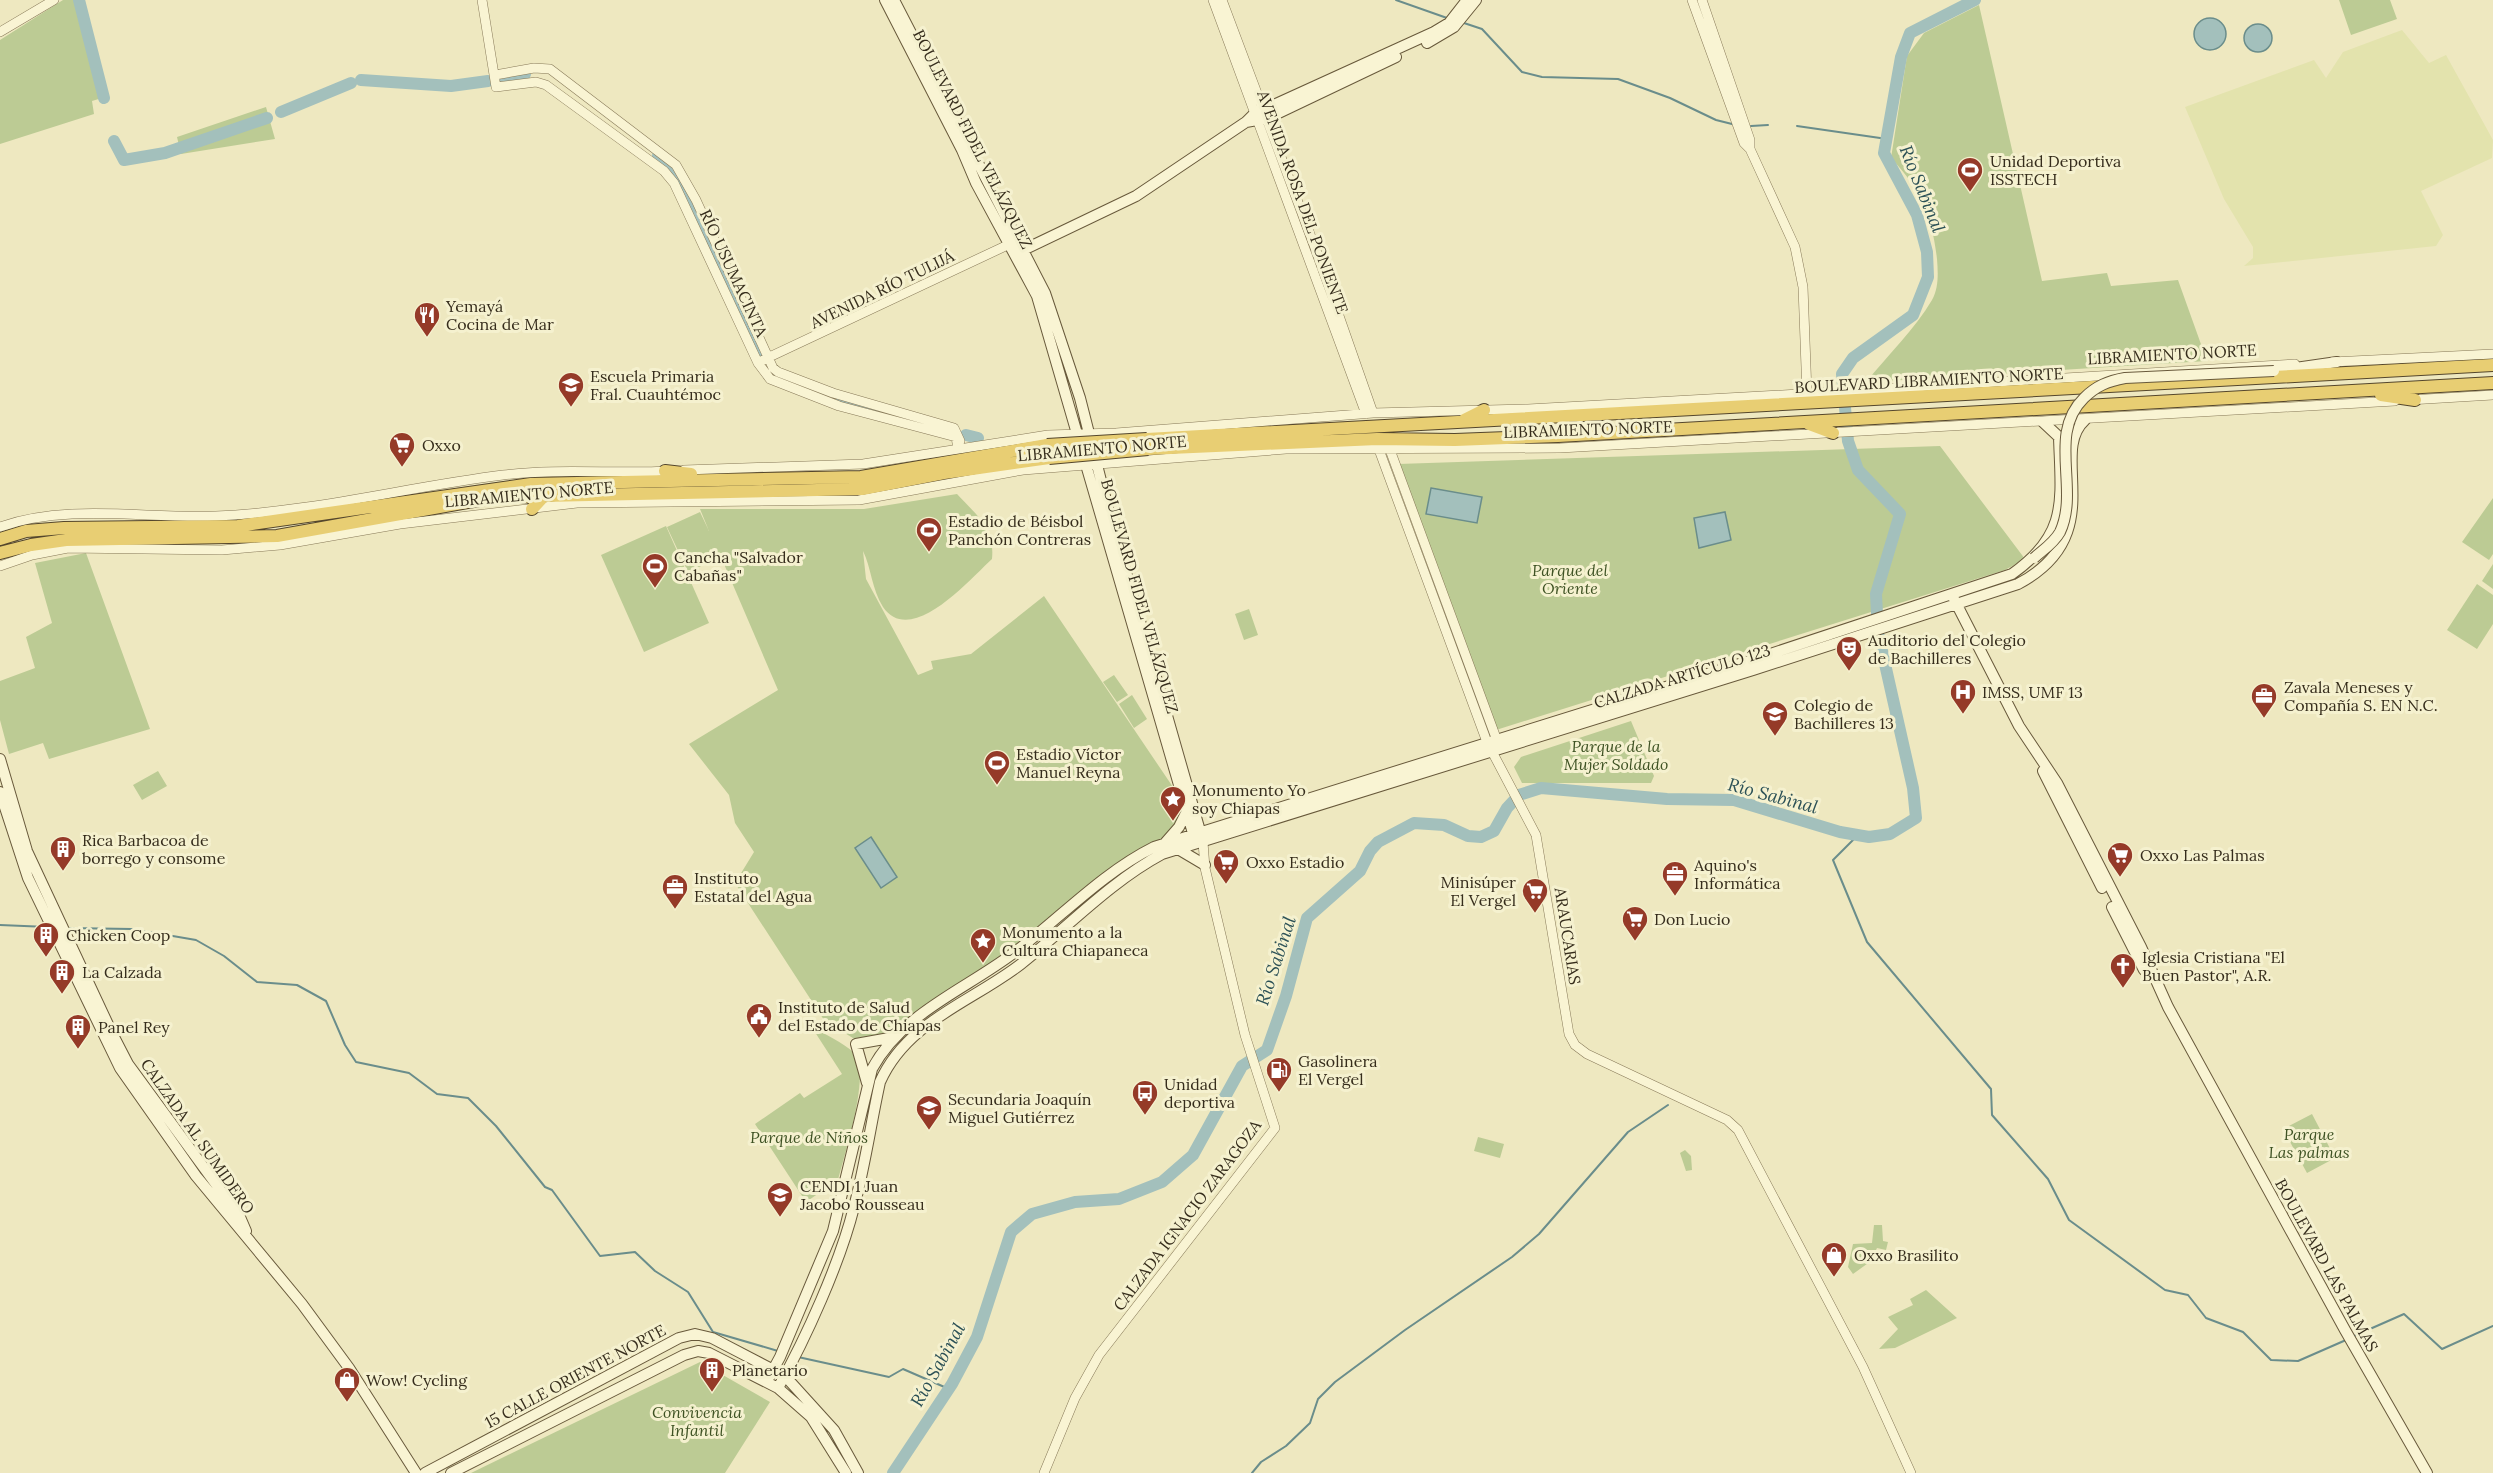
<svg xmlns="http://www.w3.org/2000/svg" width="2493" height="1473" viewBox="0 0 2493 1473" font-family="Lora,serif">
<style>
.farmland{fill:#e3e3ad}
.green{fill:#bccb94}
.water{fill:#a3c0bc;stroke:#6a8d8b;stroke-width:1.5}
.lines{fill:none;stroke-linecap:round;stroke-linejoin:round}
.stream{stroke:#6a8d8b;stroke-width:2}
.river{stroke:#a3c0bc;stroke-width:12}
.tertiary-casing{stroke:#877958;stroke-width:10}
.secondary-casing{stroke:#68593b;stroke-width:12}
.trunk-casing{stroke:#54462c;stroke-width:14}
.tertiary{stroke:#f9f4d3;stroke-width:9}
.secondary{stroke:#f9f4d3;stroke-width:10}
.trunk{stroke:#e8ce73;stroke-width:12}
.secondary-bridge-casing{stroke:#68593b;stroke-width:12;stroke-linecap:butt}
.trunk-bridge-casing{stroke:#54462c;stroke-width:14;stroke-linecap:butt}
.secondary-bridge{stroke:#f9f4d3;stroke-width:10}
.trunk-bridge{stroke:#e8ce73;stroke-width:12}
.labels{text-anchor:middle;stroke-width:6;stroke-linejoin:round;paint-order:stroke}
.street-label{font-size:16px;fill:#362d1c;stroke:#f5f1cf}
.poi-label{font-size:16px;fill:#362d1c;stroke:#f5f1cf;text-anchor:start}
.park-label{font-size:16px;font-style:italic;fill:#3e5223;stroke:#f5f1cf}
.water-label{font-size:18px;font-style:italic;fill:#2c5156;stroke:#f5f1cf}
</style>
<rect width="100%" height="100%" fill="#eee8c0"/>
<path class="farmland" d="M2402 30 2429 63 2446 55 2493 140 2492 158 2421 191 2443 235 2436 246 2244 266 2253 258V247L2224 199 2185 107 2314 60 2326 78 2343 52Z"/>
<path class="green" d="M63 0H76L102 98 92 101 94 114 0 144V40Z
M2339 0H2390L2397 19 2351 35Z
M1979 5 2042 281 2107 273 2111 286 2178 280 2207 361 1866 382C1888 355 1915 329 1932 300 1939 288 1938 272 1937 259 1932 215 1921 190 1891 158L1907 56 1924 33Z
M266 107 275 139 181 154 177 137Z
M1940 446 2025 559 2005 570 1496 730 1398 464Z
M957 494C977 516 995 527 992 559 970 579 911 648 883 607 872 590 871 567 863 551L866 579 918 675 933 669 931 661 971 654 1044 596 1179 796 1183 810 1174 830 1014 949 891 1035 856 1040 824 1020 735 883 754 852 735 823 729 795 689 744 778 690 721 557 688 572 667 527 700 512 709 531 700 509H864Z
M2493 498V554L2489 560 2462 542Z
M666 526 709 623 644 652 601 555Z
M86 553 150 729 49 759 43 743 9 754 0 720V681L35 668 26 637 52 623 35 563Z
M2493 564V589L2482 581Z
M2477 584 2493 595V624L2477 649 2447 630Z
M1249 609 1258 635 1244 640 1235 614Z
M1114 675 1128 695 1117 702 1103 682Z
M1132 695 1147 719 1134 728 1119 704Z
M1631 721 1654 776 1651 783H1522L1514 767 1521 757Z
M158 771 167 786 142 800 133 785Z
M811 1026C825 1035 843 1042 854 1053 872 1070 844 1156 838 1180L806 1202 755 1124 800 1093 804 1098 842 1074Z
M2312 1114 2335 1158 2307 1173 2283 1129Z
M1478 1137 1504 1144 1500 1158 1474 1151Z
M1685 1150 1691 1156 1692 1170 1686 1171 1680 1153Z
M1874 1225H1882L1883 1241 1888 1242 1886 1250 1877 1248 1871 1261 1853 1274 1848 1267 1853 1244 1872 1243Z
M1926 1290 1957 1318 1895 1348 1879 1349 1898 1329 1888 1317 1913 1305 1910 1299Z
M700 1362 770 1402 725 1473H471Z"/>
<path class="water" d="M2194 34a16 16 0 1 1 32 0a16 16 0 1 1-32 0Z
M2244 38a14 14 0 1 1 28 0a14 14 0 1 1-28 0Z
M1431 488 1482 497 1477 523 1426 514Z
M1725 512 1731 540 1699 548 1694 518Z
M871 837 897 877 881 888 855 848Z"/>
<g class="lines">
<path class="stream" d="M1396 0 1447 18
M1461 22 1482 29 1522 72 1542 77 1618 79 1670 98 1716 120 1732 124
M1751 126 1768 125
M1797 126 1887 139
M1858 835 1833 860 1867 942 1991 1089 1992 1115 2048 1179 2069 1220 2165 1290 2188 1295 2206 1318 2243 1332 2271 1360 2298 1361 2346 1340
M0 925 48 927
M66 928 132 929 196 940 224 956 257 982 297 985 326 1001 345 1045 356 1062 409 1073 437 1094 468 1098 496 1126 545 1187 552 1190 600 1256 635 1252 655 1271 688 1292 713 1332 778 1351
M2354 1336 2404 1314 2442 1349 2493 1326
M798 1357 889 1377 903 1369 949 1389
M1252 1473 1261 1462 1286 1446 1310 1423 1318 1399 1335 1382 1405 1330 1512 1257 1539 1234 1628 1132 1668 1105"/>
<path class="river" d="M79 0 104 98
M497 79 525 74
M361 80 451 86 488 81
M281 112 351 83
M114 141 124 160 165 153 267 118
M658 156 678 174 719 262
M723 270 761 356
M785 379 835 400 914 421
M966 435 978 438
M893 1473 952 1384 977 1337 1011 1232 1032 1214 1075 1202 1119 1199 1162 1182 1193 1155 1242 1066 1267 1050 1286 996 1307 918 1360 871 1370 851 1378 842 1414 823 1444 825 1468 836 1481 837 1494 831 1507 808 1519 795 1541 788 1667 799 1734 800 1840 832 1869 837 1890 834 1916 818 1913 788 1878 633 1876 594 1900 514 1858 470 1848 441 1842 374 1853 358 1913 315 1928 277 1927 252 1917 215 1884 153 1901 57 1910 33 1975 0"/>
<g class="tertiary-casing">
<path id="tertiary" d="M482 0 496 87 536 82 546 85 664 171 674 183 758 363 770 379 839 406 956 437 958 449
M1213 0 1366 414
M1222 0 1317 253 1373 413
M1692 0 1744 143 1750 149 1795 247 1803 287 1807 394
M1702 0 1750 140V149
M0 32 54 0
M495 75 534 68 550 69 676 165 696 200 773 368 778 372 833 393 954 428 960 441
M763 360 1014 242
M2332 362 2493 354
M2409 400 2493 395
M1378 447 1487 742 1536 835 1569 1034 1575 1045 1587 1054 1727 1120 1738 1130 1863 1367 1911 1473
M1389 447 1499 746
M684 470 863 464 1048 435 1116 433 1373 413 1528 409 1799 394 2295 364
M0 527C68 503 145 519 216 516 313 512 407 487 503 475 559 468 614 474 670 471
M0 566 32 555 68 548 222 550 280 545 400 524 577 503 859 500 1023 470 1286 449 1560 448 2395 401
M1044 1473 1075 1398 1099 1355 1275 1128 1245 1035 1205 868 1203 842"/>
</g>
<g class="secondary-casing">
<path id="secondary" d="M885 0 962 150 976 183 1037 296 1195 840
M894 0 1045 293 1080 398 1110 516 1202 838
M1427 43 1454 27 1476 0
M1246 122 1268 118 1396 57
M1017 253 1136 196 1246 122 1254 114 1434 32 1449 23 1467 0
M2274 371 2337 362
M1954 599 2019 726 2057 783 2141 947 2168 1007 2345 1330 2427 1473
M0 759 27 851 112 1033 128 1064 240 1217 246 1231
M2043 771 2102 888
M0 792 28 878 120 1068 196 1176 302 1304 349 1368 416 1473
M1165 843 1179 827 1187 811
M1178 849 1205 865
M2112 907 2144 970
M867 1083 856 1044 895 1037
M767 1381 780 1357 833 1231 872 1069C903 1011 970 988 1019 949 1063 915 1104 872 1154 847L1749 661 2012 574C2069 534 2061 500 2059 437L2043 422
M778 1388C806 1338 840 1263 854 1207 865 1166 871 1123 880 1082 907 1021 972 1002 1021 964 1068 927 1110 882 1162 854L1753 670 2018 584C2112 534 2047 454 2085 420
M425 1473 679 1338 695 1334 712 1338 785 1376 834 1430 858 1473
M451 1473 684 1355 698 1351 709 1353 778 1388 811 1417 846 1473"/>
</g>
<g class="trunk-casing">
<path id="trunk" d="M2381 395 2415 400
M1464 420 1484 410
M1809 424 1833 433
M1147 439 2493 365
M1148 449 1377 439 1455 440 1558 436 2493 383
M665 471 691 474
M532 509 545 495
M0 539 26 531 64 528 238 526 531 484 861 477 1047 445
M0 553 31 545 66 540 277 536 496 497 862 489 944 473 1049 458"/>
</g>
<use href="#tertiary" class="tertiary"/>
<use href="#secondary" class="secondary"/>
<use href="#trunk" class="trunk"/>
<g class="secondary-bridge-casing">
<path id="secondary-bridge" d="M2034 558C2043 550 2054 543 2060 532 2080 489 2047 434 2084 398 2096 386 2108 381 2125 378L2274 371"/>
</g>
<g class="trunk-bridge-casing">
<path id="trunk-bridge" d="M1047 445 1147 439
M1049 458 1148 449"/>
</g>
<use href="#secondary-bridge" class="secondary-bridge"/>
<use href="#trunk-bridge" class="trunk-bridge"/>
</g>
<defs>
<g id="stadium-pin" transform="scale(1.35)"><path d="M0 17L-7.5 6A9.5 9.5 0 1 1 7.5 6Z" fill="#953a28" stroke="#f5f1cf"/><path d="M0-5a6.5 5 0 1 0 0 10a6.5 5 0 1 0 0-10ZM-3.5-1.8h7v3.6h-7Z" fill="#fff"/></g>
<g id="restaurant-pin" transform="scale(1.35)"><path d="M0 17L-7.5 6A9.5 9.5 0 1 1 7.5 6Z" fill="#953a28" stroke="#f5f1cf"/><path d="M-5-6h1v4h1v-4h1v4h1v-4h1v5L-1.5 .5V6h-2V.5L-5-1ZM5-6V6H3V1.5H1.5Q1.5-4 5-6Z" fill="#fff"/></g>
<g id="school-pin" transform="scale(1.35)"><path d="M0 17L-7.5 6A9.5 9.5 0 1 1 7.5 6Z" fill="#953a28" stroke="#f5f1cf"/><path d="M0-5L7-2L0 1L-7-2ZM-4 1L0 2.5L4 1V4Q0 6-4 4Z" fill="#fff"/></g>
<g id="supermarket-pin" transform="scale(1.35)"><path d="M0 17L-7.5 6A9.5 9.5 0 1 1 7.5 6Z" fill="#953a28" stroke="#f5f1cf"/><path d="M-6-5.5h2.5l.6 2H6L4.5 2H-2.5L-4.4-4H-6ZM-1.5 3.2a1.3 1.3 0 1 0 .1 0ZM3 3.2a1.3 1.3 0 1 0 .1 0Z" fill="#fff"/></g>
<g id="theatre-pin" transform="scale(1.35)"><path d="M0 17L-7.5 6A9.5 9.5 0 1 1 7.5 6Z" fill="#953a28" stroke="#f5f1cf"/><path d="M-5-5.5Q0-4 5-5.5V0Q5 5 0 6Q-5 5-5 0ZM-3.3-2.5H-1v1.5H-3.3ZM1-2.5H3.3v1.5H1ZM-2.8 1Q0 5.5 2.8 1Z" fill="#fff"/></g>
<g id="hospital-pin" transform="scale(1.35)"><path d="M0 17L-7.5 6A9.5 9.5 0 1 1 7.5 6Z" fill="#953a28" stroke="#f5f1cf"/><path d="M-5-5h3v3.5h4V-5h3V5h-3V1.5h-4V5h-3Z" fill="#fff"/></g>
<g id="office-pin" transform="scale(1.35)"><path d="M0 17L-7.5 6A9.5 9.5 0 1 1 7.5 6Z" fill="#953a28" stroke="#f5f1cf"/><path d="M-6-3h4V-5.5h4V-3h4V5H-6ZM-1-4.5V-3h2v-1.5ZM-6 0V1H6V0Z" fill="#fff"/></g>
<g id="sight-pin" transform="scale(1.35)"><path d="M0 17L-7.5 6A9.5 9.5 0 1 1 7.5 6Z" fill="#953a28" stroke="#f5f1cf"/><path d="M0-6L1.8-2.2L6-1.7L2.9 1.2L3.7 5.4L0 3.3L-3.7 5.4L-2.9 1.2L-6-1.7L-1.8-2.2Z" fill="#fff"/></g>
<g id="building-pin" transform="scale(1.35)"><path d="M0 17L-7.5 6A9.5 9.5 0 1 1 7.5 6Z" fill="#953a28" stroke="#f5f1cf"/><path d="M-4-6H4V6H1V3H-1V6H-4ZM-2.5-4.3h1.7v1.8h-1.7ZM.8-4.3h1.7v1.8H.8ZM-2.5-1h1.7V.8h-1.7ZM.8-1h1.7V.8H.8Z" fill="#fff"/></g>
<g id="church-pin" transform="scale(1.35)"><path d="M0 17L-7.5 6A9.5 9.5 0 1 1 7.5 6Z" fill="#953a28" stroke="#f5f1cf"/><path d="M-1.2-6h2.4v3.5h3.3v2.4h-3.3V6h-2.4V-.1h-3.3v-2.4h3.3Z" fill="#fff"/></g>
<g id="civic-pin" transform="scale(1.35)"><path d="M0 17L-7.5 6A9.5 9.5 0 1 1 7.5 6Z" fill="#953a28" stroke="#f5f1cf"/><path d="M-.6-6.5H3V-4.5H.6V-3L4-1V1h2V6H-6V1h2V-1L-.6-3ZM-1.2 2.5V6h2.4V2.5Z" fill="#fff"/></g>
<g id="fuel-pin" transform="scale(1.35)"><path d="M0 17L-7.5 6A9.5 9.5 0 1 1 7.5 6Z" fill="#953a28" stroke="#f5f1cf"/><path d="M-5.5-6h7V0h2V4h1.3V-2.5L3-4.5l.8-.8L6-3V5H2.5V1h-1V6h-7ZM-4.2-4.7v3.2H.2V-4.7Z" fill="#fff"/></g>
<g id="bus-pin" transform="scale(1.35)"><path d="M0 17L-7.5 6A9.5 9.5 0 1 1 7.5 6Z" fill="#953a28" stroke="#f5f1cf"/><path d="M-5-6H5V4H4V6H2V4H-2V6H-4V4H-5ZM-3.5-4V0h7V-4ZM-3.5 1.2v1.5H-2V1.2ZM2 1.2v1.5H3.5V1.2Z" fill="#fff"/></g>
<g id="shop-pin" transform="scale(1.35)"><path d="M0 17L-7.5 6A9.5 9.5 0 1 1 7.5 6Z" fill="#953a28" stroke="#f5f1cf"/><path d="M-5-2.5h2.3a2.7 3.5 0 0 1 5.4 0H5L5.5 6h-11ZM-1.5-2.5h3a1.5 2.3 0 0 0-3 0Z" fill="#fff"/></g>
</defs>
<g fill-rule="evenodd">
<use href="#stadium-pin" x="1970" y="170"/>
<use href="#restaurant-pin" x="427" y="315"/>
<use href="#school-pin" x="571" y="385"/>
<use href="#supermarket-pin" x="402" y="445"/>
<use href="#stadium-pin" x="929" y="530"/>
<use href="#stadium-pin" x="655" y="566"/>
<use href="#theatre-pin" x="1849" y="649"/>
<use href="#hospital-pin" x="1963" y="692"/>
<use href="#office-pin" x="2264" y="696"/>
<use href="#school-pin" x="1775" y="714"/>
<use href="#stadium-pin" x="997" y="763"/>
<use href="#sight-pin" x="1173" y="799"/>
<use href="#building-pin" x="63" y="849"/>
<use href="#supermarket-pin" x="2120" y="855"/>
<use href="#supermarket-pin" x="1226" y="862"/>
<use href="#office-pin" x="1675" y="874"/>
<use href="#office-pin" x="675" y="887"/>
<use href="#supermarket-pin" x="1535" y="891"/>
<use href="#supermarket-pin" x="1635" y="919"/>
<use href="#building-pin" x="46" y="935"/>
<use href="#sight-pin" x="983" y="941"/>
<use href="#church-pin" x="2123" y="966"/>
<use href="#building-pin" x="62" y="972"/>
<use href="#civic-pin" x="759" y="1016"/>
<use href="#building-pin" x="78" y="1027"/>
<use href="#fuel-pin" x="1279" y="1070"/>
<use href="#bus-pin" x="1145" y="1093"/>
<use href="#school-pin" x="929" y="1108"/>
<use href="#school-pin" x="780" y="1195"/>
<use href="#shop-pin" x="1834" y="1255"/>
<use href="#building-pin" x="712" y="1370"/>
<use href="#shop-pin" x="347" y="1380"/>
</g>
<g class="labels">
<g class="street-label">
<text transform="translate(973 139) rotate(63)" y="6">BOULEVARD FIDEL VELÁZQUEZ</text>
<text transform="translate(1303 202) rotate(70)" y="6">AVENIDA ROSA DEL PONIENTE</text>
<text transform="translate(734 273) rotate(65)" y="6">RÍO USUMACINTA</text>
<text transform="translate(882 289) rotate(-26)" y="6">AVENIDA RÍO TULIJÁ</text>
<text transform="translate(2172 354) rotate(-3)" y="6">LIBRAMIENTO NORTE</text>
<text transform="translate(1929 380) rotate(-3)" y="6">BOULEVARD LIBRAMIENTO NORTE</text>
<text transform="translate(1588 429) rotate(-2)" y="6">LIBRAMIENTO NORTE</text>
<text transform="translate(1102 448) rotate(-5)" y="6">LIBRAMIENTO NORTE</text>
<text transform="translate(529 494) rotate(-5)" y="6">LIBRAMIENTO NORTE</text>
<text transform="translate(1140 596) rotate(74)" y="6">BOULEVARD FIDEL VELÁZQUEZ</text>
<text transform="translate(1682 676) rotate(-17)" y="6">CALZADA ARTÍCULO 123</text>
<text transform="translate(1568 936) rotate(81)" y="6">ARAUCARIAS</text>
<text transform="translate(198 1136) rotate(55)" y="6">CALZADA AL SUMIDERO</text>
<text transform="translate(1187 1215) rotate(-53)" y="6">CALZADA IGNACIO ZARAGOZA</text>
<text transform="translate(2327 1265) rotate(61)" y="6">BOULEVARD LAS PALMAS</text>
<text transform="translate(575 1376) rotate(-28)" y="6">15 CALLE ORIENTE NORTE</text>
</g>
<g class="poi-label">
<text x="1990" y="167">Unidad Deportiva<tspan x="1990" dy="18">ISSTECH</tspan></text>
<text x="446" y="312">Yemayá<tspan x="446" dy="18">Cocina de Mar</tspan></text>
<text x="590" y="382">Escuela Primaria<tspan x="590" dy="18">Fral. Cuauhtémoc</tspan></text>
<text x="422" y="451">Oxxo</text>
<text x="948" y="527">Estadio de Béisbol<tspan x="948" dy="18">Panchón Contreras</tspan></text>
<text x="674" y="563">Cancha "Salvador<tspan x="674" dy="18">Cabañas"</tspan></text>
<text x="1868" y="646">Auditorio del Colegio<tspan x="1868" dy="18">de Bachilleres</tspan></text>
<text x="2284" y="693">Zavala Meneses y<tspan x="2284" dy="18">Compañía S. EN N.C.</tspan></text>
<text x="1982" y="698">IMSS, UMF 13</text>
<text x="1794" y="711">Colegio de<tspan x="1794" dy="18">Bachilleres 13</tspan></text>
<text x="1016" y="760">Estadio Víctor<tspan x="1016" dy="18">Manuel Reyna</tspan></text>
<text x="1192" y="796">Monumento Yo<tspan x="1192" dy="18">soy Chiapas</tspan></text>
<text x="82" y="846">Rica Barbacoa de<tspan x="82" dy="18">borrego y consome</tspan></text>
<text x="2140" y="861">Oxxo Las Palmas</text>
<text x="1246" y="868">Oxxo Estadio</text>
<text x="1694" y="871">Aquino's<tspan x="1694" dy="18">Informática</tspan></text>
<text x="694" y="884">Instituto<tspan x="694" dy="18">Estatal del Agua</tspan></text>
<text x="1516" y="888" text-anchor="end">Minisúper<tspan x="1516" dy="18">El Vergel</tspan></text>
<text x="1654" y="925">Don Lucio</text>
<text x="1002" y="938">Monumento a la<tspan x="1002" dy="18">Cultura Chiapaneca</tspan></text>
<text x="66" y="941">Chicken Coop</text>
<text x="2142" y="963">Iglesia Cristiana "El<tspan x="2142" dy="18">Buen Pastor", A.R.</tspan></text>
<text x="82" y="978">La Calzada</text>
<text x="778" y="1013">Instituto de Salud<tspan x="778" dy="18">del Estado de Chiapas</tspan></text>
<text x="98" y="1033">Panel Rey</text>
<text x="1298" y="1067">Gasolinera<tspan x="1298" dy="18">El Vergel</tspan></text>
<text x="1164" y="1090">Unidad<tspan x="1164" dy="18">deportiva</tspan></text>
<text x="948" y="1105">Secundaria Joaquín<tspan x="948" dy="18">Miguel Gutiérrez</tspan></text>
<text x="800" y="1192">CENDI 1 Juan<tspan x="800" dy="18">Jacobo Rousseau</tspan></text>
<text x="1854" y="1261">Oxxo Brasilito</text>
<text x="732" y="1376">Planetario</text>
<text x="366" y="1386">Wow! Cycling</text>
</g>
<g class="park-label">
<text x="1570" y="576">Parque del<tspan x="1570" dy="18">Oriente</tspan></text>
<text x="1616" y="752">Parque de la<tspan x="1616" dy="18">Mujer Soldado</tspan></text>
<text x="2309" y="1140">Parque<tspan x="2309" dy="18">Las palmas</tspan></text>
<text x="809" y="1143">Parque de Niños</text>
<text x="697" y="1418">Convivencia<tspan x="697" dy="18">Infantil</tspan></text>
</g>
<g class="water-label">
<text transform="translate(1922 189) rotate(68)" y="6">Río Sabinal</text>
<text transform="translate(1773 796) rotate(15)" y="6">Río Sabinal</text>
<text transform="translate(1276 961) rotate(-72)" y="6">Río Sabinal</text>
<text transform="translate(938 1365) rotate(-61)" y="6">Río Sabinal</text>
</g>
</g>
</svg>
